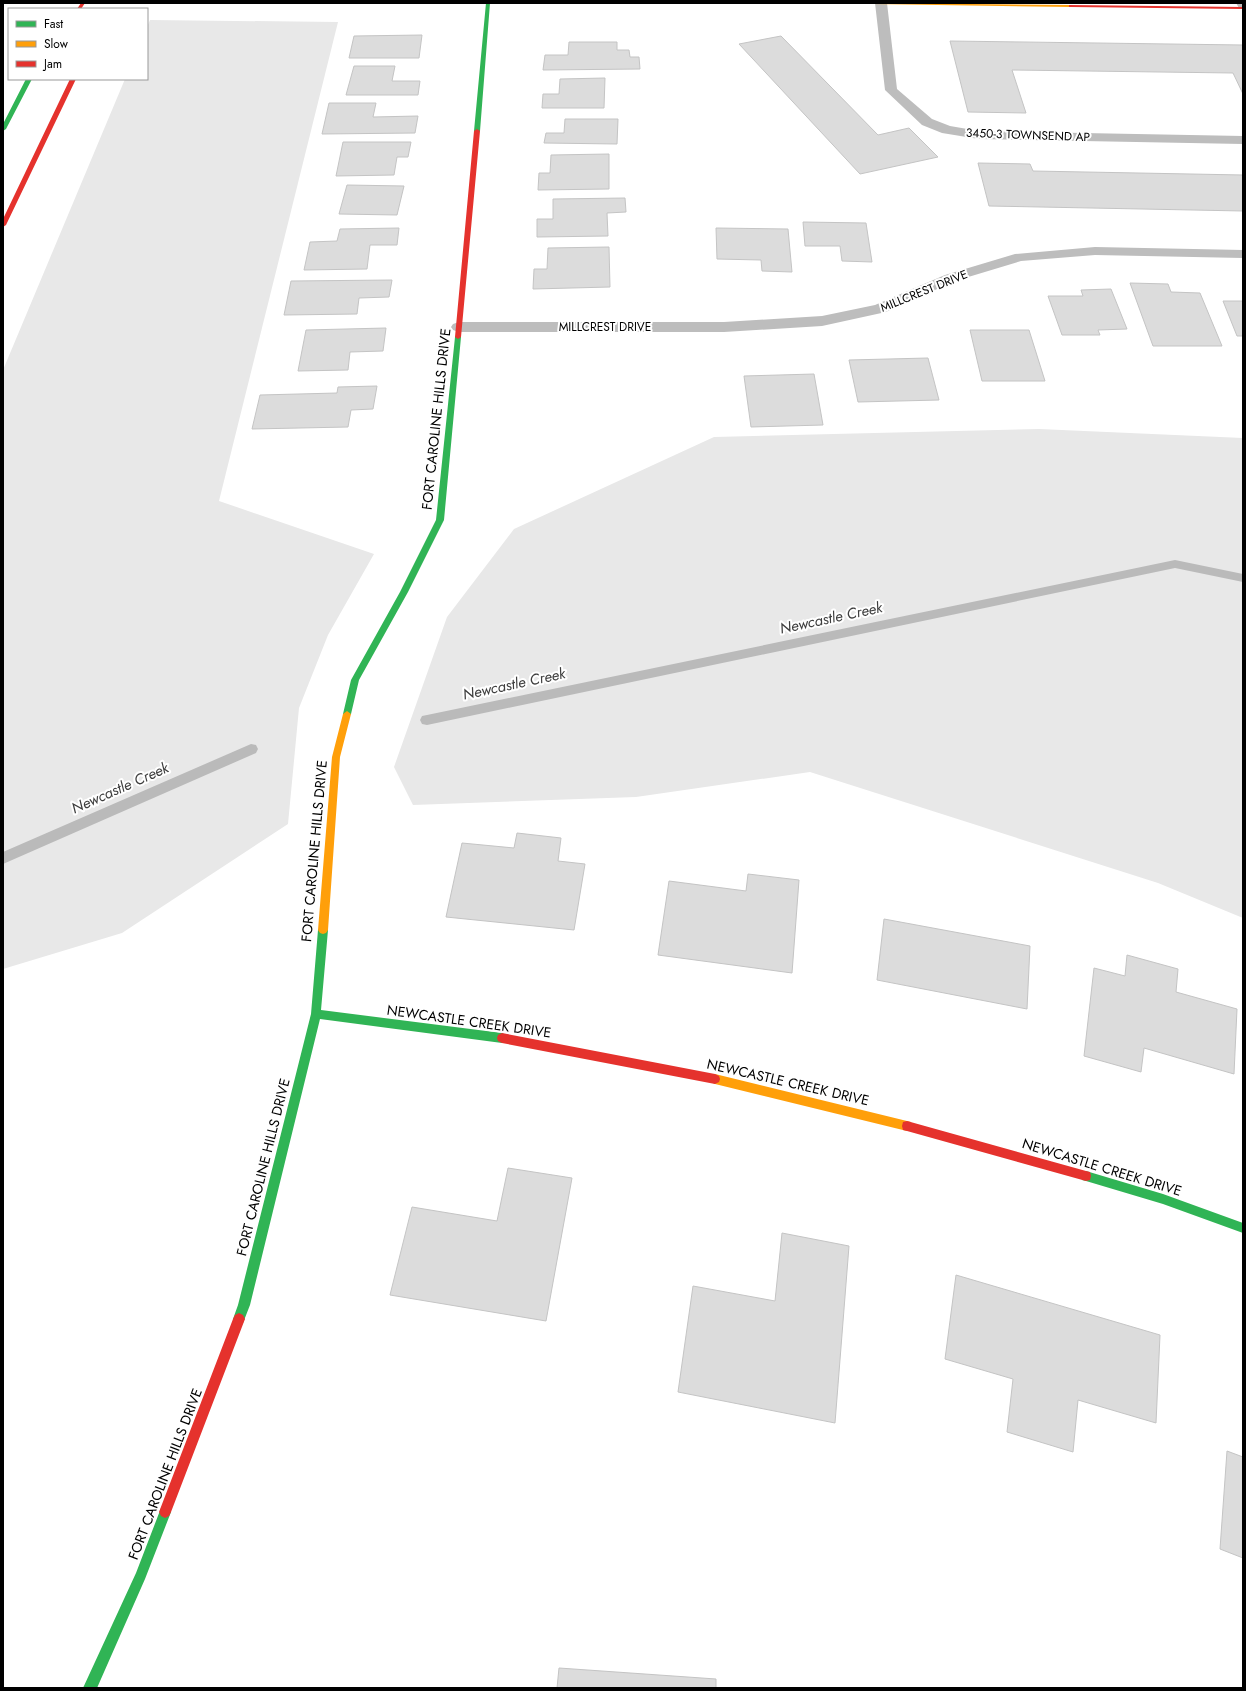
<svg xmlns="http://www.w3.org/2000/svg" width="1246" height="1691" viewBox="0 0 1246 1691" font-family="Jost,sans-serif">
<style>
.green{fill:#e8e8e8}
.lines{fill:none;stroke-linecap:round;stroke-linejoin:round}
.stream{fill:#bababa;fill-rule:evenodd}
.building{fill:#dcdcdc;stroke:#c4c4c4}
.street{fill:#bdbdbd;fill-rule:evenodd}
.fast{fill:#30b455;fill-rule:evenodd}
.slow{fill:#ff9f0a;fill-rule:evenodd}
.jam{fill:#e5322d;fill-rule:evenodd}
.labels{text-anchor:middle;stroke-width:4;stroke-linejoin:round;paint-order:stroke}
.far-street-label{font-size:12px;fill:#000;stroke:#fff}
.street-label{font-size:14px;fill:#000;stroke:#fff}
.water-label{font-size:15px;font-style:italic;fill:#3e3e3e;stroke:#fff}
</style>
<rect width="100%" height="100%" fill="#fff"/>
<path class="green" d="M150 20 338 22 219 501 374 554 328 635 299 708 288 824 122 933 3 969V370L125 79H147V27Z
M1039 429 1243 438V918L1158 883 810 772 636 797 413 805 394 767 447 617 514 529 714 437Z"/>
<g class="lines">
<path class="stream" d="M1175 560 1243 574V582L1175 568 427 725 422 724 420 720 422 716 427 715Z
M251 744 256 745 258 749 256 753 3 864V852Z"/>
</g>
<path class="building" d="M422 35 419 58H349L354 36Z
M781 36 878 135 909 128 938 157 860 174 739 44Z
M950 41 1243 45V94L1233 73 1012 70 1026 113 968 112Z
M569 42H617V50H629L630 57H639L640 69 543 70 545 55H568Z
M354 66H395L392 81H420L418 95H346Z
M605 78 604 108H542L543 94H559L560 79Z
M329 103H376L373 117 418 116 415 133 322 134Z
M565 119H618L617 144 544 143 546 133H564Z
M343 142H411L408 157H397L394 175 336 176Z
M609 154V189L538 190 539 173H550L551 155Z
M978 163 1030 164 1033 171 1243 175V211L989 206Z
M347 185 404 186 397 215 339 214Z
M625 198 626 212 607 213 608 236 537 237V219H553V199Z
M803 222 866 223 872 262 842 261 840 246H805Z
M399 228 397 245H370L367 269 304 270 310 242 337 241 340 229Z
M716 228 788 229 792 272 762 271 761 260 717 259Z
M609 247 610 287 533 289 534 269H547L548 248Z
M392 280 389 297 359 298 357 314 284 315 291 281Z
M1130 283 1168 284 1171 292 1200 293 1222 346H1153Z
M1111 289 1127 329 1098 330 1100 335H1062L1048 296H1083L1081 290Z
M1223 301H1243V336H1237Z
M386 328 383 351 350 352 348 370 298 371 306 330Z
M970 330H1029L1045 381H982Z
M928 358 939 400 858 402 849 360Z
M814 374 823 425 751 427 744 376Z
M377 386 373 409 351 410 348 427 252 429 260 395 337 393 338 387Z
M517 833 561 838 558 861 585 864 574 930 446 917 462 843 514 848Z
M748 874 799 880 792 973 658 955 669 881 746 891Z
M884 919 1030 946 1027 1009 877 980Z
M1127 955 1178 969 1176 992 1237 1009 1234 1074 1144 1048 1141 1072 1084 1056 1094 968 1125 976Z
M508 1168 572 1178 546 1321 390 1295 412 1207 497 1221Z
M782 1233 849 1246 835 1423 678 1392 693 1286 775 1301Z
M956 1275 1160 1335 1156 1423 1078 1400 1073 1452 1007 1432 1013 1379 945 1359Z
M1227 1451 1243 1457V1558L1220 1549Z
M559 1668 716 1679V1688H557Z"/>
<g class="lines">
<path class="street" d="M875 3H887L897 89 932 119 950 126 979 131 1243 136V144L979 139 942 133 922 125 885 90Z
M1236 3H1243V9L1239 8Z
M1095 247 1243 250V258L1095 255 1021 261 955 281 886 312 822 326 724 332H459L453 330 451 327 453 324 459 322H724L822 316 875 305 945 275 1015 254Z"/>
<path class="fast" d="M486 3H490L480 131 477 133 474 131Z
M26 79H32L6 129 3 131V124Z
M458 335 461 337 444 520 408 592 359 680 351 714 347 717 343 714 351 680 400 592 436 520 455 337Z
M323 926 326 927 328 930 321 1010 502 1033 506 1035 507 1038 506 1041 502 1043 320 1019 250 1305 243 1323 239 1325 235 1323 233 1319 238 1305 311 1014 318 930 320 927Z
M1086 1171 1163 1194 1243 1223V1233L1163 1204 1086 1181 1082 1180 1081 1176 1082 1172Z
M165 1506 169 1508 171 1512 145 1579 97 1688H83L136 1573 161 1508Z"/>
<path class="slow" d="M871 3 1071 5 1073 6 1071 7 873 4Z
M347 711 351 714 340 757 328 930 326 933 323 934 320 933 318 930 332 757 343 714Z
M715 1074 907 1121 911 1122 912 1126 911 1130 907 1131 715 1084 711 1082 710 1079 711 1076Z"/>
<path class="jam" d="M81 3H85L81 9H77Z
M1069 5 1243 7V9L1071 7H1069Z
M70 79H76L6 225 3 227V219Z
M477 129 480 131 461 337 458 339 455 337 474 131Z
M502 1033 715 1074 719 1076 720 1079 719 1082 715 1084 502 1043 498 1041 497 1038 498 1035Z
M907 1121 1086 1171 1090 1172 1091 1176 1090 1180 1086 1181 907 1131 903 1130 902 1126 903 1122Z
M239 1313 243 1315 245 1319 171 1512 169 1516 165 1518 161 1516 159 1512 233 1319 235 1315Z"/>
</g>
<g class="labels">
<g class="far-street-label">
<text transform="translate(1028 135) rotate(2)" y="4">3450-3 TOWNSEND AP</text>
<text transform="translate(924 291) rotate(-22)" y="4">MILLCREST DRIVE</text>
<text x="605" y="331">MILLCREST DRIVE</text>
</g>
<g class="street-label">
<text transform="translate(436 419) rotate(-84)" y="5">FORT CAROLINE HILLS DRIVE</text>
<text transform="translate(314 851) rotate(-85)" y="5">FORT CAROLINE HILLS DRIVE</text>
<text transform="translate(469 1021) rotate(8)" y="5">NEWCASTLE CREEK DRIVE</text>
<text transform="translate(788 1082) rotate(13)" y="5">NEWCASTLE CREEK DRIVE</text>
<text transform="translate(263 1167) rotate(-76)" y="5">FORT CAROLINE HILLS DRIVE</text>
<text transform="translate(1102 1167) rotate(17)" y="5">NEWCASTLE CREEK DRIVE</text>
<text transform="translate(165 1474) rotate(-69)" y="5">FORT CAROLINE HILLS DRIVE</text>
</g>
<g class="water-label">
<text transform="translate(831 618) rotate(-12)" y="5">Newcastle Creek</text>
<text transform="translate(514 684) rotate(-12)" y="5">Newcastle Creek</text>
<text transform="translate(120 788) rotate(-24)" y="5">Newcastle Creek</text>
</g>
</g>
<rect width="1246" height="1691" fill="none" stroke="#000000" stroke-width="8"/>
<rect x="8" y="8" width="140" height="72" fill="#ffffff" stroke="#999999"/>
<rect x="16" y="21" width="20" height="6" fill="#30b455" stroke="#999999"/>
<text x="44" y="28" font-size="12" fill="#000000">Fast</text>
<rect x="16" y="41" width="20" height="6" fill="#ff9f0a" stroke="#999999"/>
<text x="44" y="48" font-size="12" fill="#000000">Slow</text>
<rect x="16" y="61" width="20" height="6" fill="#e5322d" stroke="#999999"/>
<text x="44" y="68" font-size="12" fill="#000000">Jam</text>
</svg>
